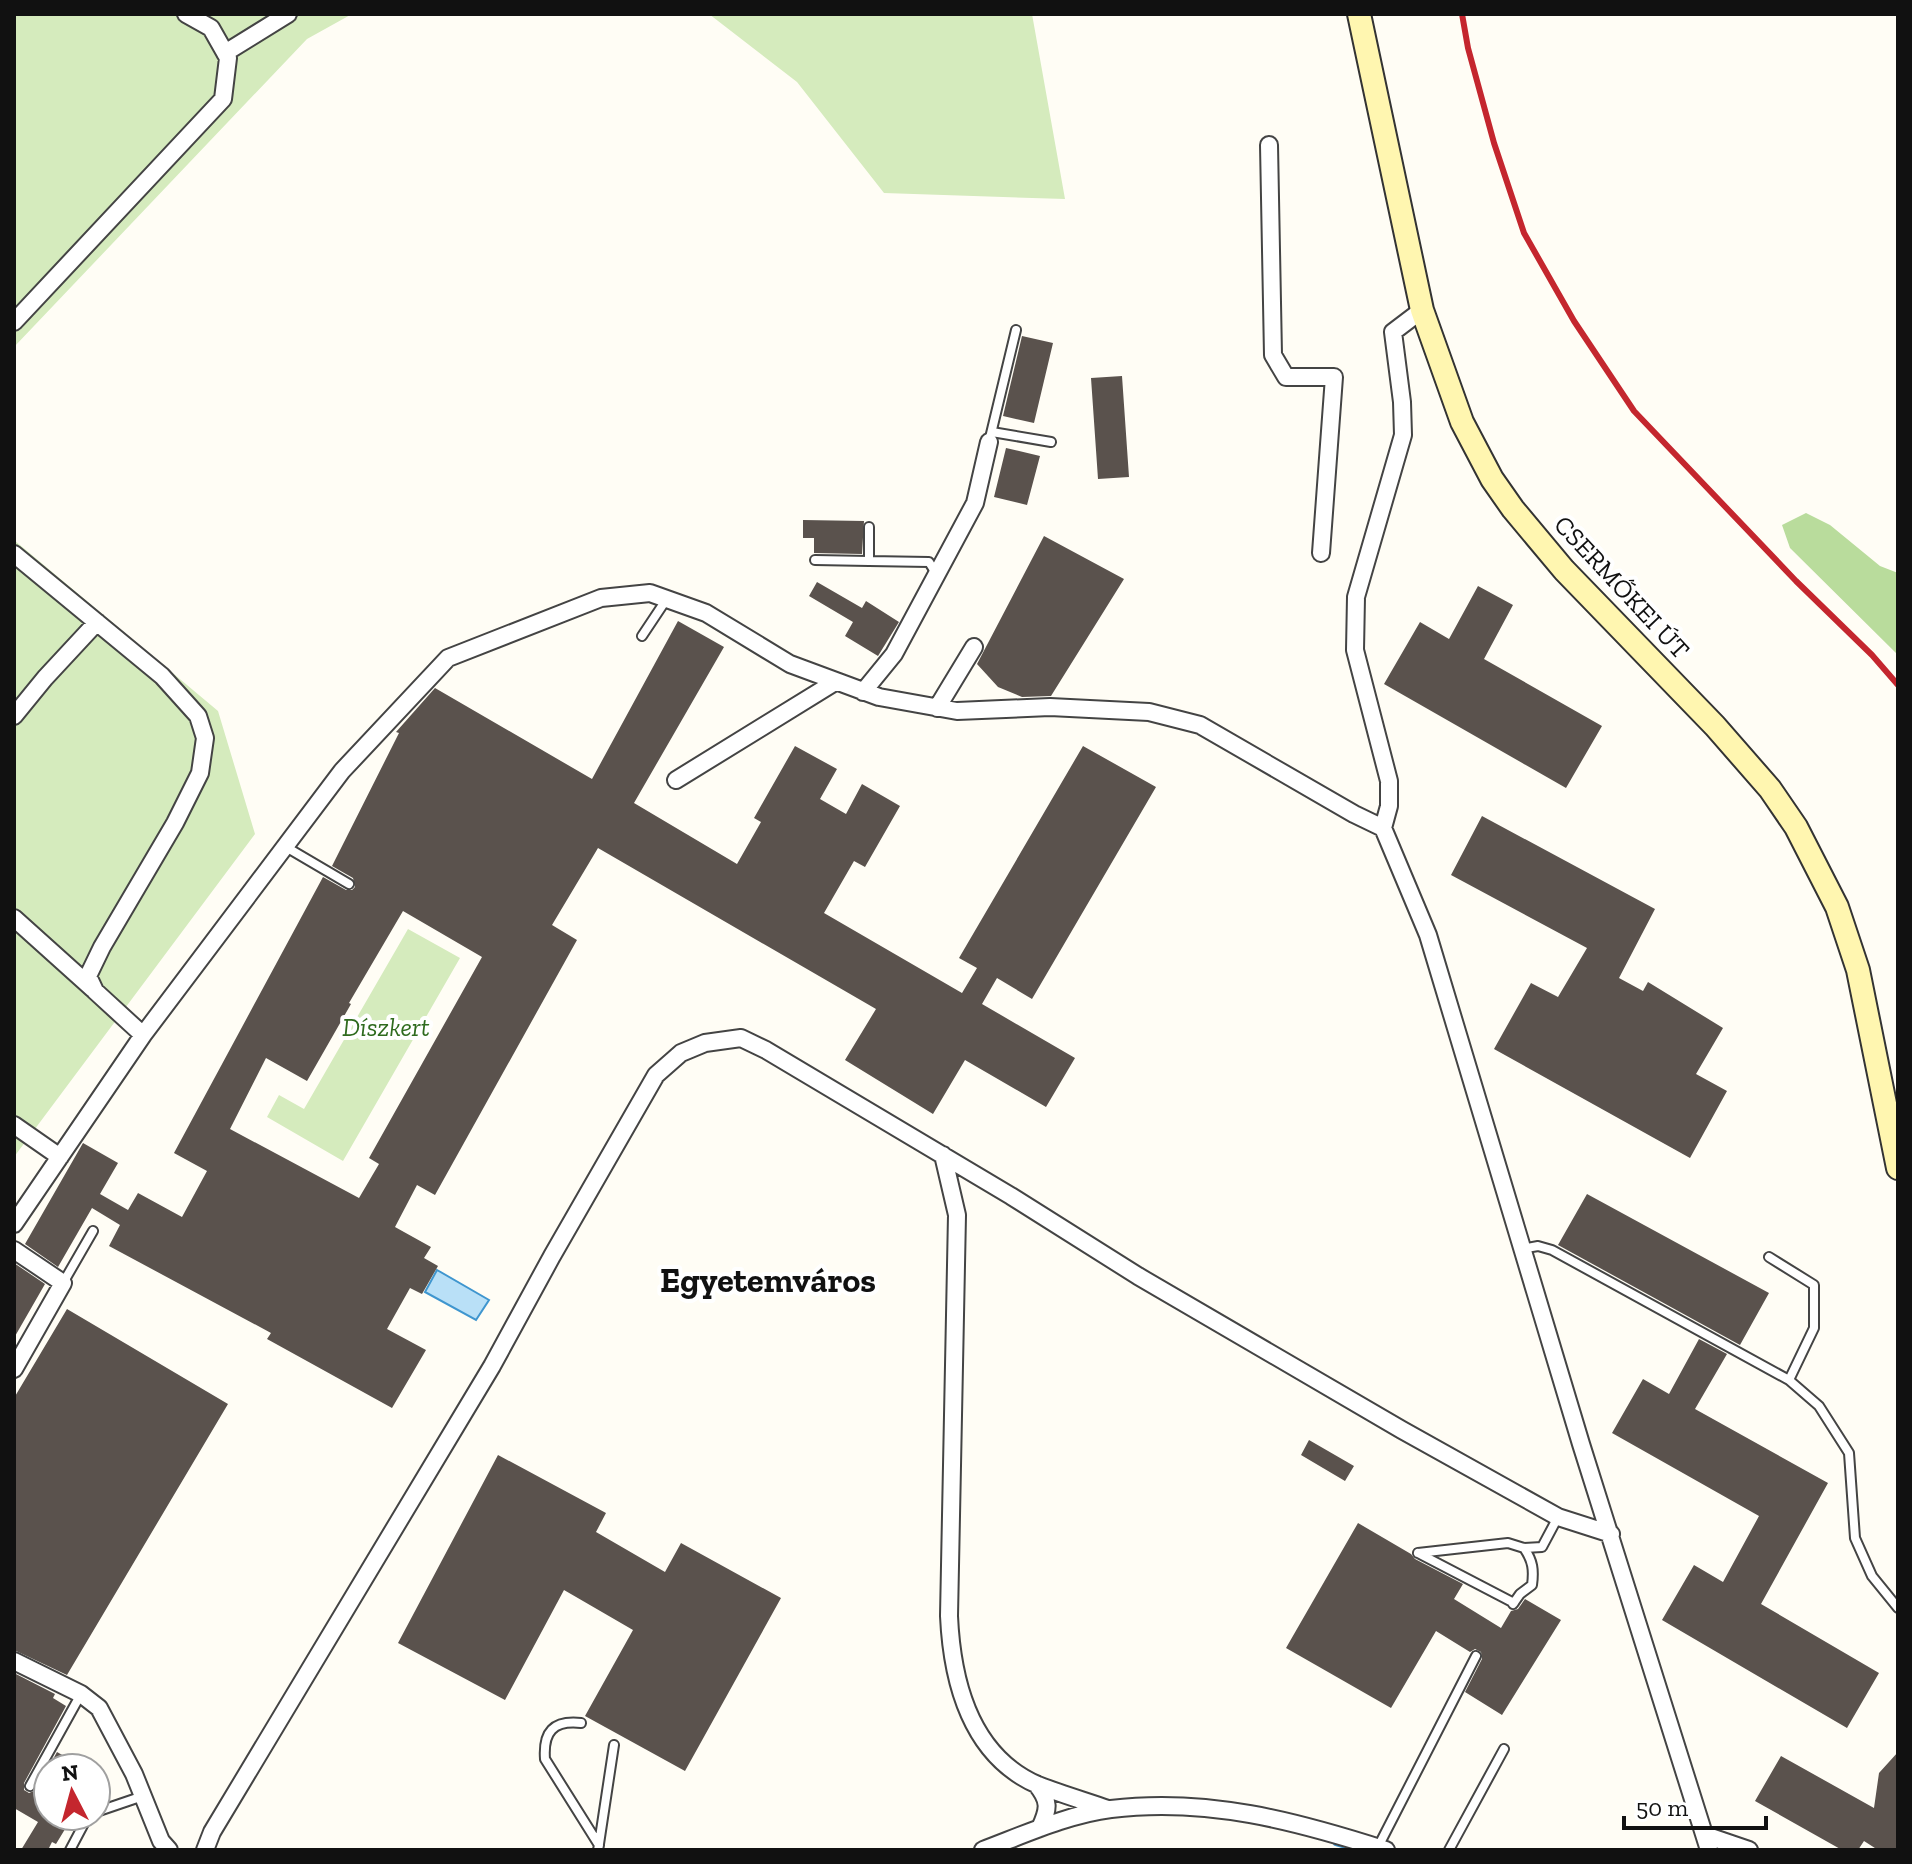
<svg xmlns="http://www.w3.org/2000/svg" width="1912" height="1864" viewBox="0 0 1912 1864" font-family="'Zilla Slab',serif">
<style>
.green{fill:#d5ebbd}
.forest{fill:#b9dc9c}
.water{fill:#b9e0f7;stroke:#3f96cf;stroke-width:2}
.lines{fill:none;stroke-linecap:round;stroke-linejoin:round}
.stream{stroke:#3f96cf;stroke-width:6}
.building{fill:#5a524d;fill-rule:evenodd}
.lane-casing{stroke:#444;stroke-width:12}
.street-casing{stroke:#444;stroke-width:20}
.secondary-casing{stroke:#333;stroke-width:26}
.lane{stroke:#fff;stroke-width:8}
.street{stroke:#fff;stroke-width:16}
.secondary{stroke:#fff6b0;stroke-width:22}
.rail{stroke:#c4262e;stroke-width:6}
.labels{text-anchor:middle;stroke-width:8;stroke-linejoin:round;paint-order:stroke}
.street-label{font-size:26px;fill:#111;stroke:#fff}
.park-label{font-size:26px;font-style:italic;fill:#2f6b1f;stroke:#fff}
.district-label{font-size:34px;font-weight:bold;fill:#111;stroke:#fff}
</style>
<rect width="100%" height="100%" fill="#fffdf5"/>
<path class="green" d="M14 14H352L307 39 14 347Z
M709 14H1032L1065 199 884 193 797 82Z
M14 540 218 711 255 834 14 1157Z
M408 929 460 958 343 1161 267 1117 279 1095 304 1109Z"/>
<path class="forest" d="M1806 513 1830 525 1880 566 1898 573V655L1790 548 1782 525Z"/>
<path class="water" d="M437 1270 489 1300 476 1320 425 1292Z"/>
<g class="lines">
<path class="stream" d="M1336 1843 1360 1850"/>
</g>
<path class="building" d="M1022 336 1053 343 1034 423 1003 416Z
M1122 376 1129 477 1098 479 1091 378Z
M1006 448 1040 456 1027 505 994 497Z
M803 520 864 521 862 554 814 553V538H803Z
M1044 536 1124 579 1051 696 1022 697 998 687 977 664Z
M817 582 862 608 866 601 899 622 878 656 845 636 853 622 809 596Z
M1478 586 1513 605 1484 659 1602 726 1566 788 1384 684 1420 622 1449 639Z
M678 621 724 647 634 803 737 864 761 822 754 818 795 746 837 769 820 799 846 814 862 784 900 806 865 867 854 861 824 913 962 993 977 968 959 958 1083 746 1156 787 1032 999 997 978 982 1004 1075 1058 1046 1107 965 1060 933 1114 845 1060 876 1009 598 848 552 925 577 940 435 1195 417 1185 395 1227 431 1247 424 1258 438 1266 422 1294 410 1288 387 1329 426 1350 392 1408 267 1339 271 1333 109 1246 120 1225 92 1208 58 1267 25 1244 83 1143 118 1163 100 1194 128 1210 138 1193 182 1217 207 1171 174 1153 323 877 346 890H352L355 887 353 878 332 866 399 733 396 732 435 688 592 779ZM403 911 482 957 369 1158 379 1164 359 1198 230 1129 266 1058 307 1081 351 1004 349 1003Z
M1482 816 1655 909 1619 978 1643 991 1648 982 1723 1028 1696 1074 1727 1091 1690 1158 1494 1049 1531 983 1558 997 1587 948 1451 875Z
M1587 1194 1769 1293 1740 1345 1558 1245Z
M14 1263 45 1284 14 1338Z
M67 1309 228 1404 67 1675 14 1650V1398Z
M1699 1339 1727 1354 1695 1409 1828 1483 1761 1604 1879 1673 1847 1728 1662 1620 1694 1565 1723 1582 1759 1516 1612 1433 1643 1379 1669 1394Z
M1309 1440 1354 1466 1345 1481 1301 1455Z
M498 1455 606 1513 596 1532 665 1572 681 1543 781 1598 685 1771 585 1716 633 1630 564 1590 505 1700 398 1643Z
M1358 1523 1411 1554 1415 1559 1463 1584 1454 1599 1501 1628 1511 1611 1518 1609 1525 1599 1561 1620 1502 1715 1465 1692 1482 1659 1481 1652 1475 1649 1470 1652 1436 1631 1391 1708 1286 1648Z
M14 1673 55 1694 53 1698 66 1706 24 1783V1790L29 1793 36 1790 57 1752 85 1768H48V1816H73L56 1844 52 1842 48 1850H21L38 1822 14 1808Z
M1898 1752V1850H1878L1864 1841 1858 1850H1842L1755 1801 1781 1756 1874 1808 1879 1773Z"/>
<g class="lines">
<g class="lane-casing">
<path id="lane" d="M992 432 1051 442
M989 442 1016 330
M815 560 869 561V527
M869 561 929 562 937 575
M642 636 666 600
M286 847 349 884
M1521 1249 1538 1246 1552 1250 1789 1380
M1769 1257 1814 1285V1328L1789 1380 1819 1406 1849 1453 1855 1538 1872 1576 1898 1608
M63 1283 93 1231
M1418 1553 1508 1543 1524 1548 1542 1547 1558 1517
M1418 1553 1514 1603
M1513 1604 1520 1594 1532 1585C1534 1570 1533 1561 1524 1548
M581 1723C553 1720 543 1732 545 1759L599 1845 598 1850
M30 1786 81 1694
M96 1812 143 1796
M599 1844 614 1745
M1378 1847 1476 1656
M70 1850 88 1816
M1449 1850 1504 1749"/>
</g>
<g class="street-casing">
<path id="street" d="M225 53 288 14
M1269 145 1273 355 1286 377H1334L1321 553
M1422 310 1393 332 1402 402 1403 435 1356 597 1355 650 1389 781V806L1383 828 1428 935 1581 1444 1709 1850
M14 322 223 99 228 58 211 28 186 14
M14 554 162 676 198 716 205 738 200 773 175 823 102 947 88 976 95 991 143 1035
M863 692 894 654 975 503 989 442
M937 708 974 647
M14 716 45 678 97 622
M676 780 835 682
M14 918 93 989
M14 1125 60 1157
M943 1155 957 1215 949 1616C952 1682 971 1756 1038 1785 1061 1794 1085 1801 1108 1809
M14 1224 143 1035 342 771 448 658 601 598 650 593 706 613 790 664 879 697 957 711 1050 707 1149 712 1200 725 1354 814 1383 828
M14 1250 63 1283 14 1369
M14 1661 81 1694 99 1708 134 1774 161 1841 169 1850
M1036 1784C1050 1801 1049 1809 1040 1828
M1705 1835 1749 1850
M205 1850 212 1832 492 1366 552 1256 656 1075 681 1053 705 1043 741 1038 766 1050 1011 1196 1138 1276 1402 1430 1558 1517 1611 1534
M983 1850C1023 1835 1069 1814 1111 1809 1206 1797 1296 1821 1386 1850"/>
</g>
<g class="secondary-casing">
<path id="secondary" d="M1359 14 1422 310 1462 422 1492 479 1513 509 1564 570 1715 726 1770 789 1796 827 1837 907 1858 970 1898 1168"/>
</g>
<use href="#lane" class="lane"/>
<use href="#street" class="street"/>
<use href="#secondary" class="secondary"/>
<path class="rail" d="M1462 14 1468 48 1494 143 1524 233 1574 321 1634 411 1796 581 1872 655 1898 685"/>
</g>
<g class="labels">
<g class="street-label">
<text transform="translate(1622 587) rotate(47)" y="9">CSERMŐKEI ÚT</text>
</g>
<g class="park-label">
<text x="386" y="1036">Díszkert</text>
</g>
<g class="district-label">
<text x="768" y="1292">Egyetemváros</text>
</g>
</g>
<rect width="1912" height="1864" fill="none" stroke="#111111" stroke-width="32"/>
<g transform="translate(72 1792) rotate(354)"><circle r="38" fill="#ffffff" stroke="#a0a0a0" stroke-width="2"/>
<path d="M0-6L14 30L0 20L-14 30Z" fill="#c4262e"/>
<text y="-12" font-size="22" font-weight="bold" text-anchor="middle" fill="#111111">N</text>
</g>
<path d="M1624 1816v12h142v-12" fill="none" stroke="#111111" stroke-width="4"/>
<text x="1636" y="1816" font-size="24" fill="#111111" stroke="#ffffff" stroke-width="6" paint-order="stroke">50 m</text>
</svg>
